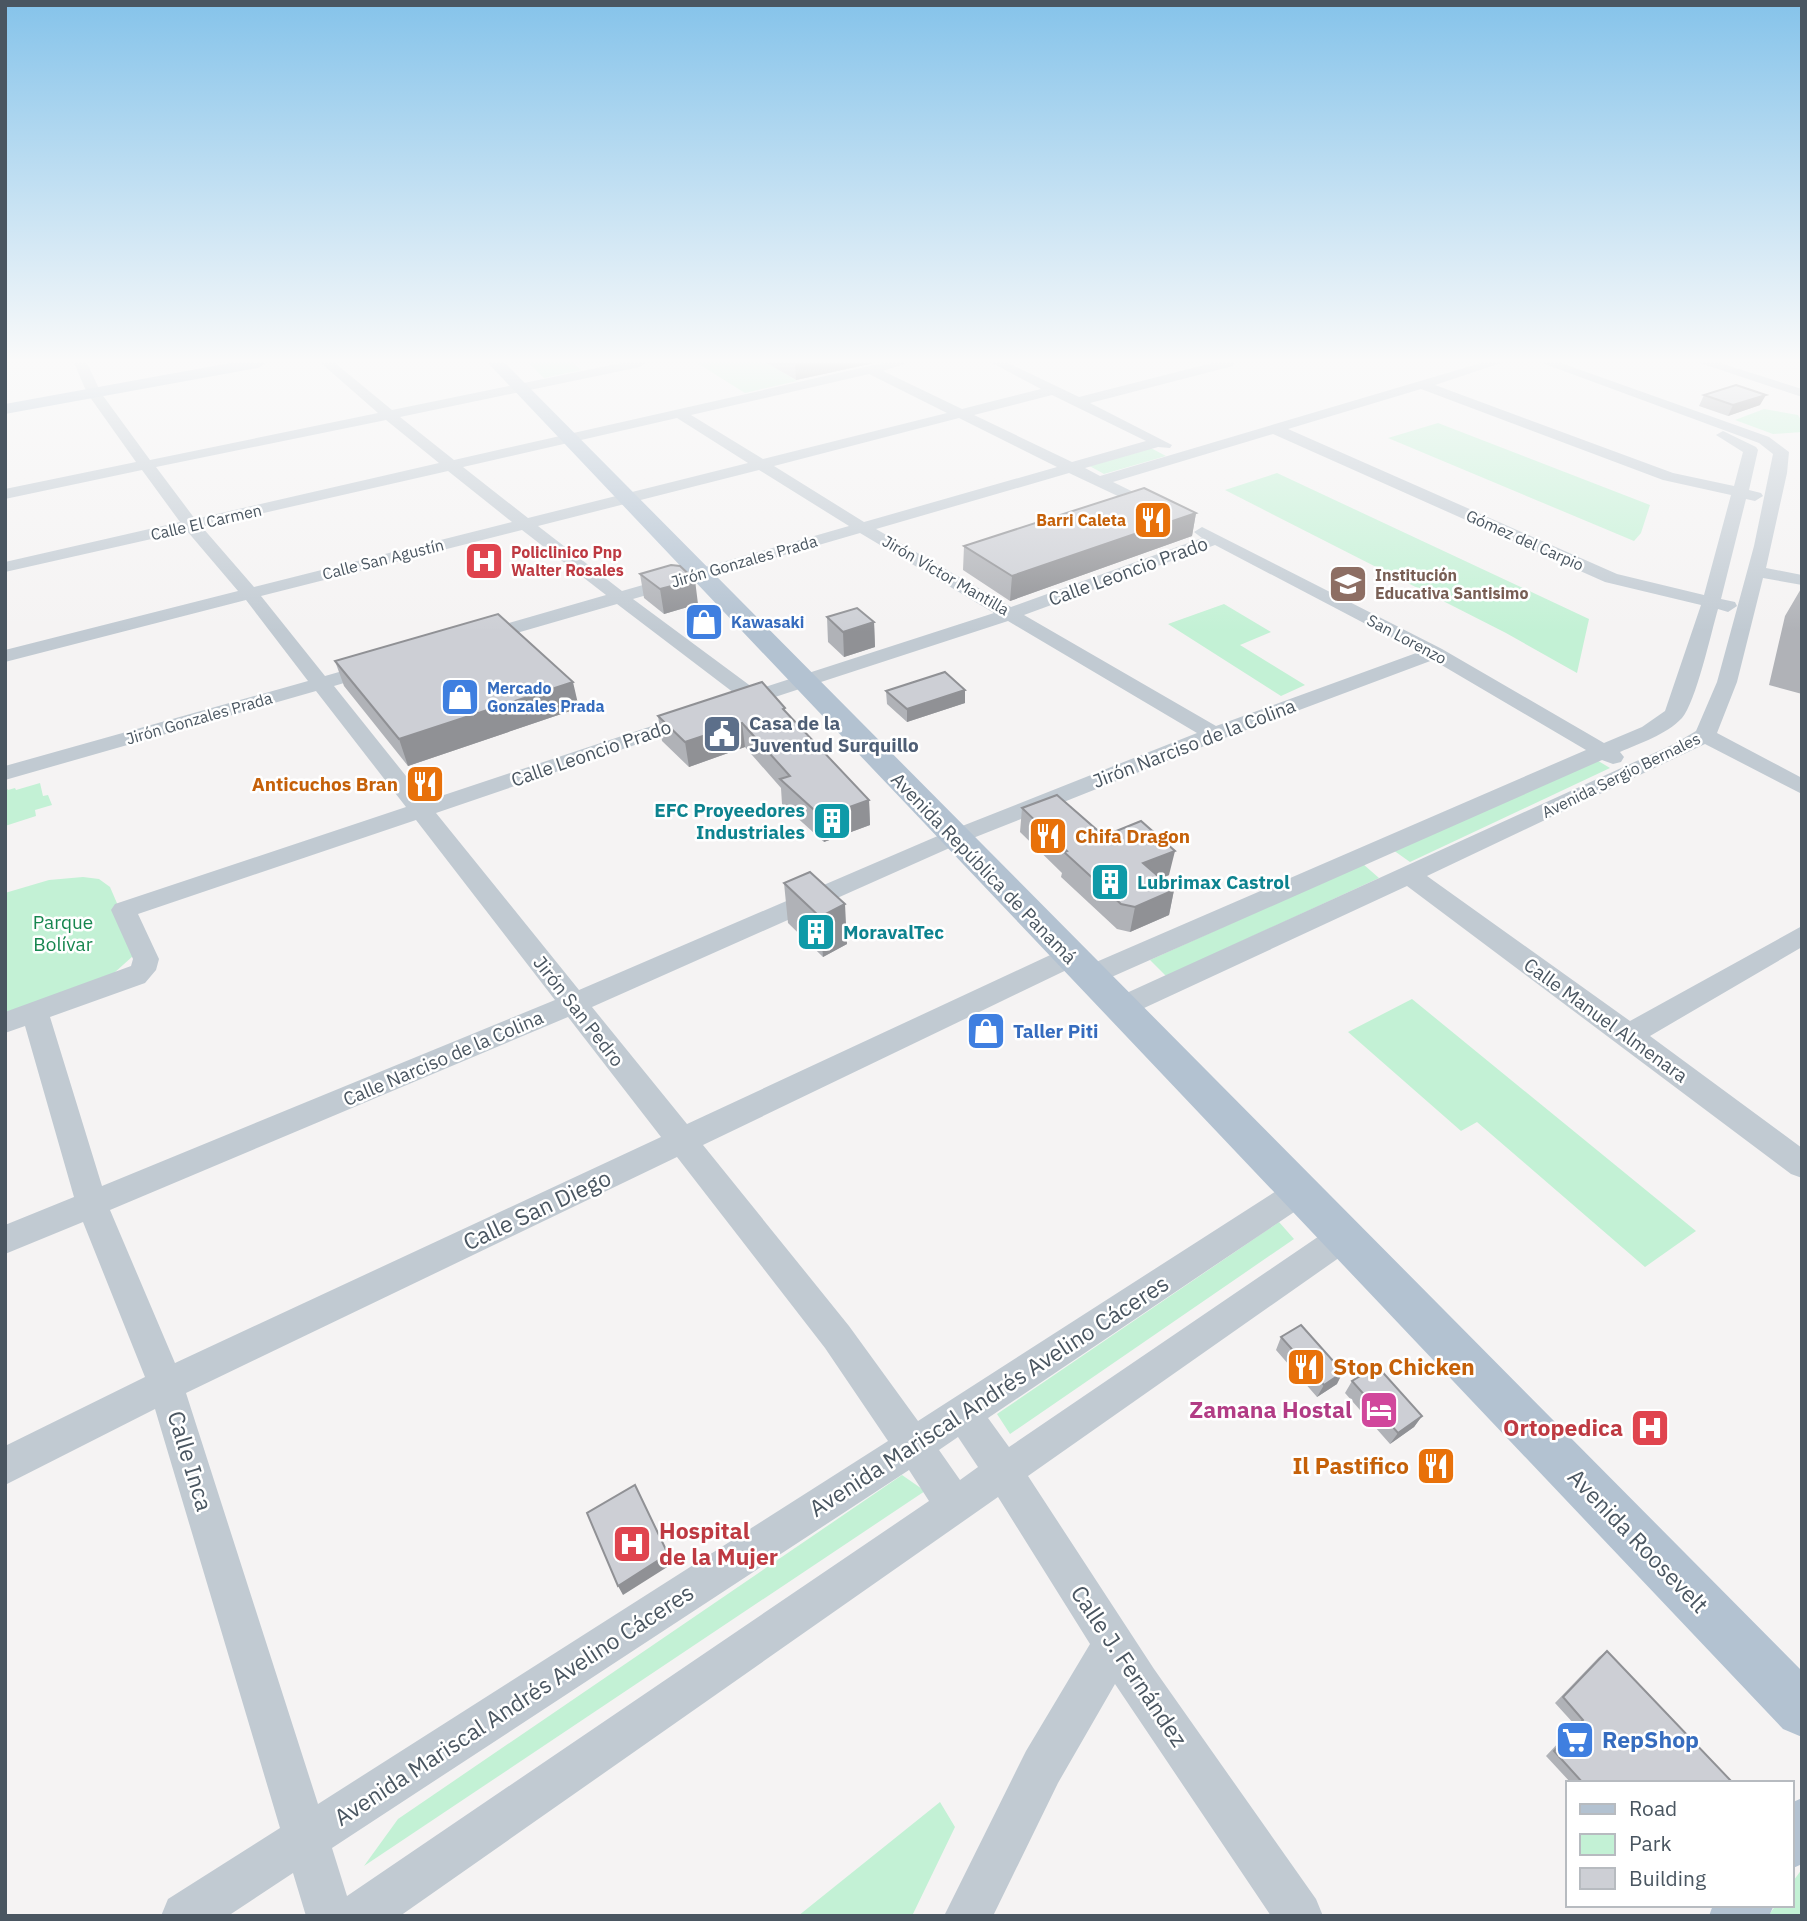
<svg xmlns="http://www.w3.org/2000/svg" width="1807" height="1921" viewBox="0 0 1807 1921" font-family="'IBM Plex Sans',sans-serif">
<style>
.green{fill:#c3f1d5}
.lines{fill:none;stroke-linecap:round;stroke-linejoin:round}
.minor{fill:#c1cad2;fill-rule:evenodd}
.major{fill:#b3c2d1;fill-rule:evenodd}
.wall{fill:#b0b2b7}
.shaded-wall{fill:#909195}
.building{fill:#cdcfd5;stroke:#909195;stroke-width:2}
.labels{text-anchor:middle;stroke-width:5;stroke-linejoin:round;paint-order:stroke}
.far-food-label{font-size:16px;font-weight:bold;fill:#c56008;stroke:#fff;text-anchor:end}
.far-street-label{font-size:16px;fill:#4a5661;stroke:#fff}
.far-health-label{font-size:16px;font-weight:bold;fill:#be3a42;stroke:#fff;text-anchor:start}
.far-education-label{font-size:16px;font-weight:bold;fill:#785e54;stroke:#fff;text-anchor:start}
.far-shop-label{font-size:16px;font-weight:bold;fill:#366cbe;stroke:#fff;text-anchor:start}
.street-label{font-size:19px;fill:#4a5661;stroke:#fff}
.service-label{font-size:19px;font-weight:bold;fill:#4e5e75;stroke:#fff;text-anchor:start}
.food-label{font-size:19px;font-weight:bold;fill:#c56008;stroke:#fff;text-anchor:end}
.culture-label{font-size:19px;font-weight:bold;fill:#0d838f;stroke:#fff;text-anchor:start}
.park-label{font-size:19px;fill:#17864f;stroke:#fff}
.shop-label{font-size:19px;font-weight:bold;fill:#366cbe;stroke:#fff;text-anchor:start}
.near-street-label{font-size:23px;fill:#4a5661;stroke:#fff}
.near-food-label{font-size:23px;font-weight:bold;fill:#c56008;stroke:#fff;text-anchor:start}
.near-hotel-label{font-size:23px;font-weight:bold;fill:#b23c85;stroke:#fff;text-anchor:end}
.near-health-label{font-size:23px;font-weight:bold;fill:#be3a42;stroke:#fff;text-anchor:end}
.near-shop-label{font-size:23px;font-weight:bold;fill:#366cbe;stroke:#fff;text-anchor:start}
</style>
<rect width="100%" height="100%" fill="#f5f3f3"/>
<path class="green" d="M529 363H580L575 364 581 370 544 378Z
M697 363H768L797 381 745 393Z
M1764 409 1798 415 1802 422V432L1773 434 1735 420Z
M1438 423 1650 505 1641 533 1634 541 1388 438Z
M1147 446 1166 456 1104 474 1086 464Z
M1277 473 1589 619 1577 673 1506 633 1225 490Z
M1224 604 1271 632 1240 645 1305 685 1281 696 1168 624Z
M1595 759 1610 768 1410 862 1393 850Z
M40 783 43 796 48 795 52 805 35 810 36 816 5 826V786L8 790 15 788 16 790Z
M1363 864 1379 878 1166 976 1150 960Z
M83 877 99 879 110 887 135 945 133 956 114 973 5 1013V893L49 880Z
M1412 999 1696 1231 1645 1267 1477 1122 1461 1131 1348 1032Z
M1279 1222 1294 1239 1010 1434 997 1414Z
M902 1475 925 1491 364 1866 398 1819Z
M940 1802 955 1827 912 1916H798Z
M1802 1869V1916H1768L1776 1905H1791V1884Z"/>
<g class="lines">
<path class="minor" d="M74 363H87L101 393 150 460 378 413 321 363H335L392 410 621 363H646L640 367 400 417 454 460 883 363H907L883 371 962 409 1041 389 992 363H1008L1079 397 1212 363H1234L1233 366 1090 403 1172 445 1170 448 1158 447 1085 468 1100 476 1481 363H1501L1435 385 1673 473 1734 486 1743 452 1716 435 1723 431 1756 447 1758 450 1749 490 1761 493 1763 496 1755 501 1746 499 1721 599 1735 602 1737 606 1728 612 1718 609C1711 633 1696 702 1682 718 1666 735 1640 743 1620 752L1624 757 1621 762 1613 764 1602 760 1098 983 1089 986 1080 983 1076 976 1080 969 1586 750 1433 660 1222 739 963 842 592 1007 687 1124 1061 950 1070 948 1079 950 1083 957 1079 964 703 1145 849 1326 918 1421 1287 1184 1298 1180 1309 1184 1314 1193 1309 1202 988 1418 1009 1447 1331 1228 1342 1224 1353 1228 1358 1238 1353 1248 1028 1476 1154 1669 1316 1899 1323 1916H1271L1115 1684 1058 1783 993 1916H944L1026 1751 1090 1644 998 1497 400 1916H306L293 1873 228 1916H161L168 1899 280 1828 155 1409 5 1485V1446L145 1377 83 1222 5 1254V1225L74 1197 25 1026 5 1033V1012L131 966 133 959 111 910 115 904 406 807 316 691 5 780V766L308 681 246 600 5 662V650L238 591 187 531 5 572V562L180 522 142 470 5 499V489L136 462 87 393ZM869 374 947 413 763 459 691 415ZM1421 389 1663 480 1731 495 1704 595 1617 574 1288 429ZM1052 395 1146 441 1072 462 974 415ZM677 418 748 463 528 518 463 467ZM959 418 1057 467 864 522 774 466ZM386 420 439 463 195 519 156 467ZM1273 434 1605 582 1701 605 1665 711 1642 727 1604 743 1442 649 1202 527 1194 532 1202 538 1011 607 876 529 1069 473 1158 515 1164 513 1166 510 1164 507 1113 482ZM759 470 849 526 622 591 538 526ZM448 471 512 522 254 587 202 527ZM522 530 606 595 471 634 468 638 471 642H485L617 604 738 696 728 703 731 707 738 709 1008 621 1197 733 947 832 579 990 436 813 702 722 705 718 702 714H688L426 801 334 686 381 672 384 668 381 664 374 662 325 676 261 596ZM860 533 994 613 756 690 633 599ZM1215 545 1419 652 1216 726 1024 615ZM416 820 555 1000 102 1186 50 1017 145 983 156 970 159 959 138 914ZM568 1017 661 1137 175 1363 110 1210ZM677 1157 825 1348 888 1441 318 1804 186 1393ZM958 1437 978 1467 960 1480 939 1450ZM909 1470 929 1501 347 1896 332 1848Z
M1542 363H1561L1769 437 1789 452 1787 473 1766 568 1802 575V585L1763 578 1737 682 1717 733 1802 778V794L1705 744 1427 876 1630 1021 1802 926V947L1650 1036 1802 1148V1178L1791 1174 1407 886 1129 1015 1119 1018 1109 1015 1105 1008 1109 1001 1674 744 1696 731 1717 682 1754 546 1773 454 1759 443Z
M1700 363H1720L1802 389V397Z"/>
<path class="major" d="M230 363H266L258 368 5 414V404Z
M488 363H505L1802 1671V1737L1783 1729Z
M1802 1798V1864L1791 1869V1803Z
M1713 1905H1774L1769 1916H1709Z"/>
</g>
<path class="wall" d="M767 363H874L796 380Z
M1704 395 1760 405 1728 416 1699 406Z
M1196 513 1192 536 1010 601 963 570 964 546Z
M640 574 698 604 664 614 644 598Z
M1802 587V694L1769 685 1785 616Z
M827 617 874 622 875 647 844 657 828 642Z
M335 661 579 708 408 766 344 686Z
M965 690V703L907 722 887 704 886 691Z
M785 708V712L869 800 870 825 824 842 782 804 781 788 745 747 689 767 662 741 658 716Z
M1022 808 1104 836 1169 875 1161 879 1174 890 1169 915 1130 932 1117 929 1061 877 1062 873 1020 832Z
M810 872 847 944 823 957 788 923 784 883Z
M1281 1337 1337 1384 1317 1397 1276 1350Z
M1352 1381 1422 1416 1414 1427 1390 1444 1345 1393Z
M1607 1651 1733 1783H1571L1546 1756 1575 1725 1555 1703 1599 1657Z"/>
<path class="shaded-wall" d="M795 363H874L796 380Z
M1766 395 1760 405 1728 416 1733 405Z
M1196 513 1192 536 1010 601 1012 576Z
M695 580 698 604 664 614 660 589Z
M874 622 875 647 844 657 843 632Z
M573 682 579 708 408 766 399 739Z
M965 690V703L907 722V709Z
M742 723 745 747 689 767 685 742Z
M869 800 870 825 824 842 822 817Z
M1175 851 1169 875 1139 888 1143 863Z
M1174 890 1169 915 1130 932 1135 907Z
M845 904 847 944 823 957 820 917Z
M1343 1372 1337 1384 1317 1397 1324 1385Z
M1422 1416 1414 1427 1390 1444 1398 1433Z
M668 1554 672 1564 623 1595 618 1586Z"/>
<path class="building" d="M1736 385 1766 395 1733 405 1704 395Z
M1144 488 1196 513 1012 576 964 546Z
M671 565 680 566 695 580 660 589 640 574Z
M857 608 874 622 843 632 827 617Z
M498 614 573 682 399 739 335 661Z
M945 672 965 690 907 709 886 691Z
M762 682 785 708 783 709 869 800 822 817 780 779 790 776 742 723 685 742 658 716Z
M1057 795 1104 836 1141 821 1175 851 1143 863 1174 890 1135 907 1121 904 1064 852 1067 851 1022 808Z
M810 872 845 904 820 917 784 883Z
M1301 1325 1343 1372 1324 1385 1281 1337Z
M1377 1366 1422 1416 1398 1433 1352 1381Z
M635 1485 668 1554 618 1586 587 1513Z
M1607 1651 1733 1783H1583L1554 1751 1583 1720 1563 1697Z"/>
<linearGradient id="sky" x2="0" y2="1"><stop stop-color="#85c3ea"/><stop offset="0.57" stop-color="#fafafa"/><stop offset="1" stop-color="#fafafa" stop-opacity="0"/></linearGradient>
<rect width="1807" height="632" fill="url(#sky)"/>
<defs>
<g id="restaurant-square" transform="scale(2.0125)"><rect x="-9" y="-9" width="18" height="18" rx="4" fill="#e8710a" stroke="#fff"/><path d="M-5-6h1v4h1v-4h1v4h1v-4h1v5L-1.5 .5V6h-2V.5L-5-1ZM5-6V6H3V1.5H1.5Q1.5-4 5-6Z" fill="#fff"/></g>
<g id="hospital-square" transform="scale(2.0125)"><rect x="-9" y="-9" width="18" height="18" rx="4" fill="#e0444e" stroke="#fff"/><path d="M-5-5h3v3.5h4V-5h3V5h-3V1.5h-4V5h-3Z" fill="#fff"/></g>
<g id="school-square" transform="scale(2.0125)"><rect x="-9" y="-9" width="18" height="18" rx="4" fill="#8d6e63" stroke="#fff"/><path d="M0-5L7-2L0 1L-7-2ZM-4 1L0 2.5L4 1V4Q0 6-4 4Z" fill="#fff"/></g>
<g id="shop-square" transform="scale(2.0125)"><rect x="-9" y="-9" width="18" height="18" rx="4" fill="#3f7fe0" stroke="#fff"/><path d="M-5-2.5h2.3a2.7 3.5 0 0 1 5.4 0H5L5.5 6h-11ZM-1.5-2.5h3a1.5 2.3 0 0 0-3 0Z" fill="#fff"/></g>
<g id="civic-square" transform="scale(2.0125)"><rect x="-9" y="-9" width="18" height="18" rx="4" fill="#5c6f8a" stroke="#fff"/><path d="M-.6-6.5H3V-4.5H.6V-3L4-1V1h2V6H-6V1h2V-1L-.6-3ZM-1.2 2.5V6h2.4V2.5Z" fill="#fff"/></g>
<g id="building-square" transform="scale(2.0125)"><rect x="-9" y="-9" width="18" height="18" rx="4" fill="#0f9aa8" stroke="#fff"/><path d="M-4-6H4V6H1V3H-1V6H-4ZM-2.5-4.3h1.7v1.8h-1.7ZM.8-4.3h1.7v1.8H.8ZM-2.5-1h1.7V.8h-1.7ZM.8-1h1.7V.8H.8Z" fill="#fff"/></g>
<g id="hotel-square" transform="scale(2.0125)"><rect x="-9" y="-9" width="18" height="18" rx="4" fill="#d1479c" stroke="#fff"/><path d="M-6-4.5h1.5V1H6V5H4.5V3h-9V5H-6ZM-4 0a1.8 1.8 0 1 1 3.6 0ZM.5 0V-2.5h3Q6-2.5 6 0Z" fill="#fff"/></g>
<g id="supermarket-square" transform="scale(2.0125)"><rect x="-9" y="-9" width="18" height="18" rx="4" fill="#3f7fe0" stroke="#fff"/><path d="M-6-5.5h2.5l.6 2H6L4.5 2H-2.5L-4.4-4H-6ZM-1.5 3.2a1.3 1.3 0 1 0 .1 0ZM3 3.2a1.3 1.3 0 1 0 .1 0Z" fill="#fff"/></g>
</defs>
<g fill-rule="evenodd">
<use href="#restaurant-square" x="1153" y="520"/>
<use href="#hospital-square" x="484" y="561"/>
<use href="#school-square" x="1348" y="584"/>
<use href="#shop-square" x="704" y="622"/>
<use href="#shop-square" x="460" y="697"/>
<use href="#civic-square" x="722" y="734"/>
<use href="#restaurant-square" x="425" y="784"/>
<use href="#building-square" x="832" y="821"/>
<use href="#restaurant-square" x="1048" y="836"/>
<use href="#building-square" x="1110" y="882"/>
<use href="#building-square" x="816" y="932"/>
<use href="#shop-square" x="986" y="1031"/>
<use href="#restaurant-square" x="1306" y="1367"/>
<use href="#hotel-square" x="1379" y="1410"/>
<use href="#hospital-square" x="1650" y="1428"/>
<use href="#restaurant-square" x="1436" y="1466"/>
<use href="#hospital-square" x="632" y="1544"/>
<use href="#supermarket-square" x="1575" y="1740"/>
</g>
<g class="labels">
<g class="far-food-label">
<text x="1126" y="526">Barri Caleta</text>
</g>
<g class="far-street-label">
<text transform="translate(206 522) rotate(-13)" y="6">Calle El Carmen</text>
<text transform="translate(1525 540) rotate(24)" y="6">Gómez del Carpio</text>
<text transform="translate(383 559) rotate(-14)" y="6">Calle San Agustín</text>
<text transform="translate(744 561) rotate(-16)" y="6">Jirón Gonzales Prada</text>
<text transform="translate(946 575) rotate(30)" y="6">Jirón Víctor Mantilla</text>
<text transform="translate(1407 639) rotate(28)" y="6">San Lorenzo</text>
<text transform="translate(199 718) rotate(-16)" y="6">Jirón Gonzales Prada</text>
<text transform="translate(1621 775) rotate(-26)" y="6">Avenida Sergio Bernales</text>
</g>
<g class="far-health-label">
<text x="511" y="558">Policlinico Pnp<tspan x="511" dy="18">Walter Rosales</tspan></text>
</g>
<g class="far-education-label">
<text x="1375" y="581">Institución<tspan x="1375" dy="18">Educativa Santisimo</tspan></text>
</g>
<g class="far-shop-label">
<text x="731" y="628">Kawasaki</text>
<text x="487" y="694">Mercado<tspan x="487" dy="18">Gonzales Prada</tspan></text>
</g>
<g class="street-label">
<text transform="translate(1128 571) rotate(-20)" y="7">Calle Leoncio Prado</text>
<text transform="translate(1194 743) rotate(-21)" y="7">Jirón Narciso de la Colina</text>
<text transform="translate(591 753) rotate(-19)" y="7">Calle Leoncio Prado</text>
<text transform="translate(984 868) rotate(46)" y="7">Avenida República de Panamá</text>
<text transform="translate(579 1011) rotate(52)" y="7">Jirón San Pedro</text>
<text transform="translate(1606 1020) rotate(36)" y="7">Calle Manuel Almenara</text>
<text transform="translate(443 1058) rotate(-23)" y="7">Calle Narciso de la Colina</text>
</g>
<g class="service-label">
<text x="749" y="730">Casa de la<tspan x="749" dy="22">Juventud Surquillo</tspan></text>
</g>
<g class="food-label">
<text x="398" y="791">Anticuchos Bran</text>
<text x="1075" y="843" text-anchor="start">Chifa Dragon</text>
</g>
<g class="culture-label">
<text x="805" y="817" text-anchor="end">EFC Proyeedores<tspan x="805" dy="22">Industriales</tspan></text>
<text x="1137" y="889">Lubrimax Castrol</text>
<text x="843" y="939">MoravalTec</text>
</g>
<g class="park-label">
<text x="63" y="929">Parque<tspan x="63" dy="22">Bolívar</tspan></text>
</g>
<g class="shop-label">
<text x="1013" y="1038">Taller Piti</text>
</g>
<g class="near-street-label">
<text transform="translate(537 1210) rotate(-25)" y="8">Calle San Diego</text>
<text transform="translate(989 1396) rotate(-33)" y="8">Avenida Mariscal Andrés Avelino Cáceres</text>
<text transform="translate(190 1461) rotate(73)" y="8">Calle Inca</text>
<text transform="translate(1638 1541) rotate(46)" y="8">Avenida Roosevelt</text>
<text transform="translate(1129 1666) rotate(56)" y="8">Calle J. Fernández</text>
<text transform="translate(514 1705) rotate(-33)" y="8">Avenida Mariscal Andrés Avelino Cáceres</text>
</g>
<g class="near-food-label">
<text x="1333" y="1375">Stop Chicken</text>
<text x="1409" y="1474" text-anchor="end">Il Pastifico</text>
</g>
<g class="near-hotel-label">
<text x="1352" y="1418">Zamana Hostal</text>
</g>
<g class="near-health-label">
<text x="1623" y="1436">Ortopedica</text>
<text x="659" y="1539" text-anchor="start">Hospital<tspan x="659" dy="26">de la Mujer</tspan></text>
</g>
<g class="near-shop-label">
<text x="1602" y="1748">RepShop</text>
</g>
</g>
<rect width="1807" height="1921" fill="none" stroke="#4a5661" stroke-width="14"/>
<rect x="1566" y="1781" width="228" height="126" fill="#ffffff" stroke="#b7bbc0" stroke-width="2"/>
<rect x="1580" y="1804" width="35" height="10" fill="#b3c2d1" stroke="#b7bbc0" stroke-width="2"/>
<text x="1629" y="1816" font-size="21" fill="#4a5661">Road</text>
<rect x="1580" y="1834" width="35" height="21" fill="#c3f1d5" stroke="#b7bbc0" stroke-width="2"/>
<text x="1629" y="1851" font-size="21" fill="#4a5661">Park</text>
<rect x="1580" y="1868" width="35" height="21" fill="#cdcfd5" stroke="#b7bbc0" stroke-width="2"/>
<text x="1629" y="1886" font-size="21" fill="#4a5661">Building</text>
</svg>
